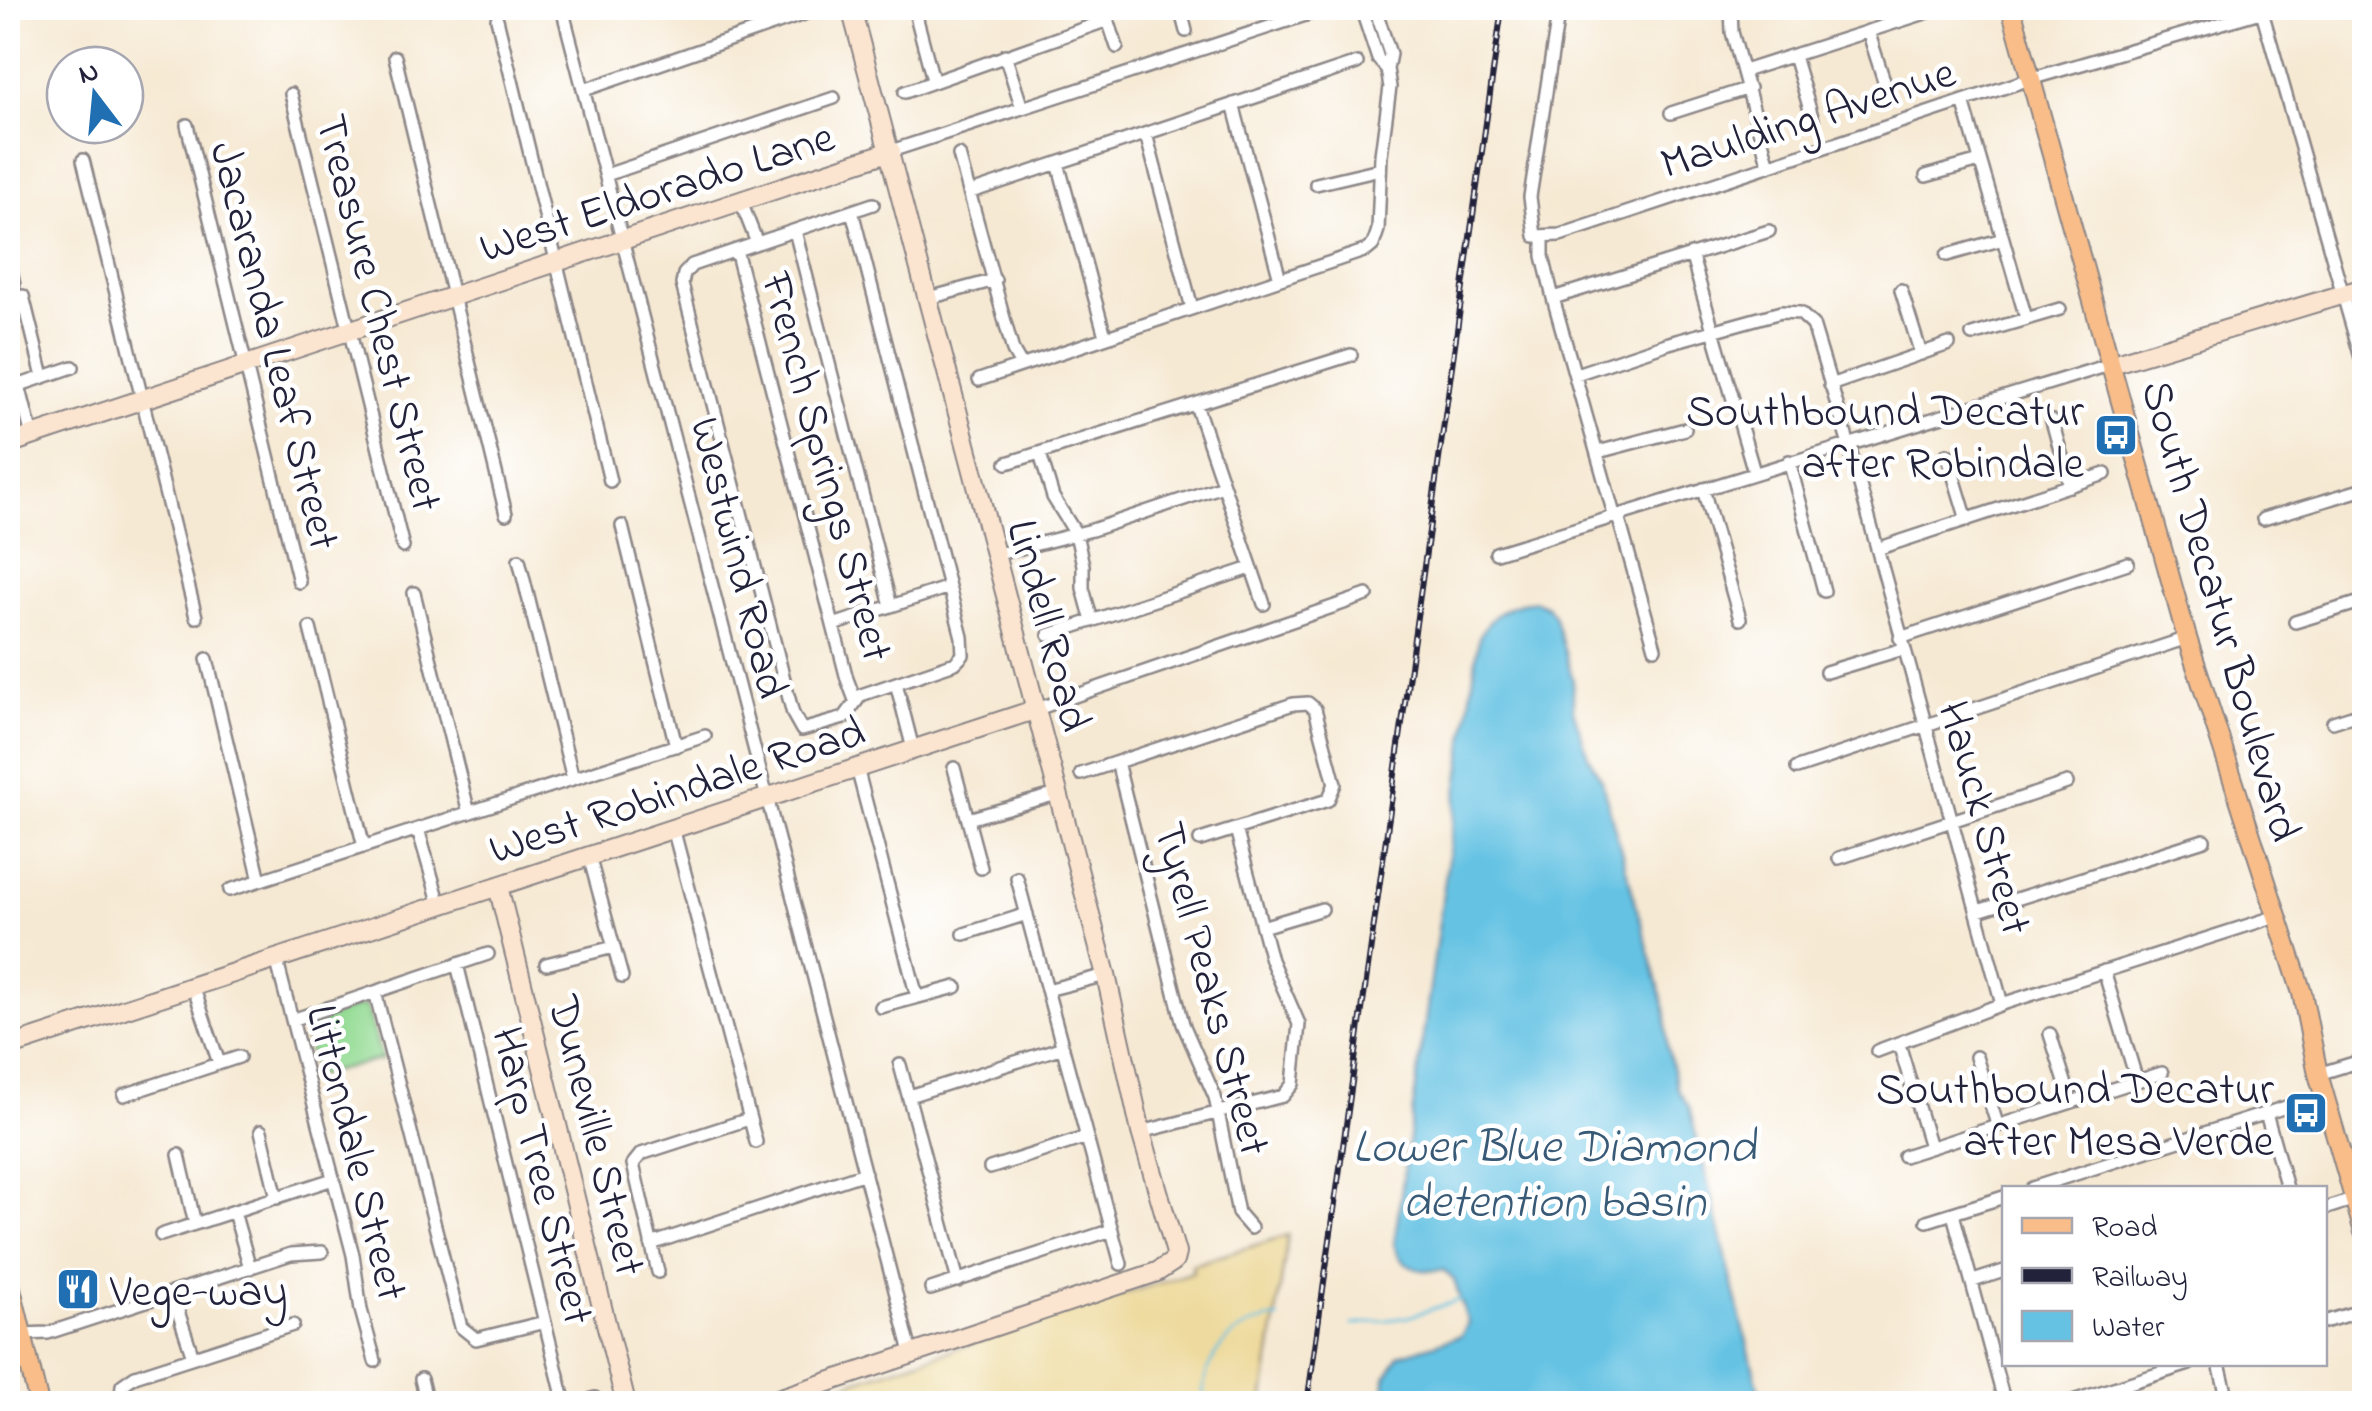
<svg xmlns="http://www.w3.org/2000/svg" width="2372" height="1411" viewBox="0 0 2372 1411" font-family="'Indie Flower',sans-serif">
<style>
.green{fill:#95db95;stroke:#5c7e68;stroke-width:2.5}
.sand{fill:#eeda9e;stroke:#887e6c;stroke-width:2.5}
.water{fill:#65c2e3;stroke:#44728f;stroke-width:2.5}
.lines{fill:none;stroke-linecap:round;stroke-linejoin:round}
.stream{stroke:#65c2e3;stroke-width:2.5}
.street-casing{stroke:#8c8687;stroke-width:16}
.secondary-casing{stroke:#8c8687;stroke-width:22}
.primary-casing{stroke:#8c8687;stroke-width:22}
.street{stroke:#fff;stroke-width:11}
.secondary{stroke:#fce5d0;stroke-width:18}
.primary{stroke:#f8bd89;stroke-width:18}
.rail-casing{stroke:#22223b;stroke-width:6}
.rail{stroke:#fff;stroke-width:2.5;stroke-dasharray:8;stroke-linecap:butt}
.labels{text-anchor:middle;stroke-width:9;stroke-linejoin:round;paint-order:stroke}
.street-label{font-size:45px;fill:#22223b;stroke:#fff}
.poi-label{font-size:45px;fill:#22223b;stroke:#fff;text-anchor:end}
.water-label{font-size:48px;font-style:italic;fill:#395a76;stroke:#fff}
</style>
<rect width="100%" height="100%" fill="#fff"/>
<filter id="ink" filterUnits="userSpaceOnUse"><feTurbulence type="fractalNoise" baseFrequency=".01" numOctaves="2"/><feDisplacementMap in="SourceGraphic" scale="20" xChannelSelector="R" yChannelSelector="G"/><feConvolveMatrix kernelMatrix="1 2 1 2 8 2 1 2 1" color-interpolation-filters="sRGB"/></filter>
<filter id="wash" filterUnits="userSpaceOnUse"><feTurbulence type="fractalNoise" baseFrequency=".0048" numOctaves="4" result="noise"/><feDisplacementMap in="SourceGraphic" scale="40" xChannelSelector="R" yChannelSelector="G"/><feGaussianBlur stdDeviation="2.25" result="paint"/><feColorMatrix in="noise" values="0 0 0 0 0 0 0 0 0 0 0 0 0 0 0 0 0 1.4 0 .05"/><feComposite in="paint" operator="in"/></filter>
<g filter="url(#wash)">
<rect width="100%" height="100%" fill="#f6e9d3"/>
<path class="green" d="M359 1006 366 1007 368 1012 382 1059 315 1076 305 1034 308 1023Z"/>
<path class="sand" d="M1288 1235 1263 1403 784 1404 1193 1272 1192 1265Z"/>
<path class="water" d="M1535 601 1547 606 1554 615 1573 680V710L1588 756 1601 779 1666 1012 1667 1046 1678 1090 1689 1107 1762 1403H1384L1385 1379 1399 1355 1461 1336 1468 1323 1454 1280 1443 1270C1420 1273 1400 1269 1394 1244L1479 637C1492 614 1508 603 1535 601Z"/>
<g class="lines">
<path class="stream" d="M1352 1325 1408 1317 1462 1299
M1203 1404C1201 1356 1232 1323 1279 1318"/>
</g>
</g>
<g filter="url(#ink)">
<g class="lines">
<g class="street-casing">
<path id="street" d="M562 8 912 1356
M914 8 933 80
M1104 8 1117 47
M1180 8 1186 31
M1361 8 1378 59 1387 69
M1559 8 1530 197 1535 236 1560 235 2030 79 2274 8
M1731 8 1732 32 1769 166
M2261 8 2364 368
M497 19 610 481
M1868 31 1887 90
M1005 55 1022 108
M1794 56 1813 120
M395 57 506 514
M1744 71 1941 8
M584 90 804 14
M905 92 1108 20
M291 94 403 547
M1963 101 2026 318
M1233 104 1280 279
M1671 113 1749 88
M187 125 299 582
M1146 134 1192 308
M891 151 1327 8
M959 155 1013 351 1021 365
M83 160 196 617
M1058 163 1105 336
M606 175 834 98
M1926 176 1980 161
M1316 184 1380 169
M971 192 1357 63
M741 202 757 243
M852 211 962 637 963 655 955 663 861 695 844 718 802 730 793 714 682 284 684 274 692 265 873 204
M795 231 891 606
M1543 236V256L1553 298 1615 518
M736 250 847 679 855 700
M1691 254 1754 472
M1947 255 2003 239
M8 256 14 285
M1901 290 1921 354
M929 298 995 280
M1553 298 1769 231
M8 302 23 296 43 377
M1972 335 2060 309
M1576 374 1669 343 1781 312 1800 313 1813 325 1848 442 2002 1004
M979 380 1367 250 1373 245 1378 230 1381 155 1390 87 1387 69 1390 54 1375 8
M19 385 32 436
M1830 385 1949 344
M8 389 73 367
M1196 405 1264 604
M2052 421 2070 486
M1598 452 1685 429
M1040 454 1053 497 1076 534 1083 565V588L1092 621
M1947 454 1967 520
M1789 461 1824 591
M1007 463 1351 355
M1703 489 1740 619
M1618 516 1655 648
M2263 519 2364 489
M622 526 676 746
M1877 549 2105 474
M1496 553 2112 364
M994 555 1092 530 1223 486
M519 560 573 779
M414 593 469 813
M2295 622 2364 601
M833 625 949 587
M310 628 364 847
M1049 635 1251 568
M1900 638 2128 563
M207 659 260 880
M1826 672 1903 649
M896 683 913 749
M1034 710 1367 595
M2333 722 2364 712
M1117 762 1183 1024 1215 1097 1238 1213 1251 1228
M857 768 917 997
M954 768 981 868
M1797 768 2187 638
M1081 774 1293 704 1308 703 1315 709 1335 784 1328 800 1200 840
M968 819 1057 794
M673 828 756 1142
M418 829 440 905
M589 856 622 977
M1839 858 2067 783
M1017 878 1121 1264
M230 890 705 736
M1978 911 2204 840
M1262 927 1322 909
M964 934 1027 914
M276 958 353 1255 361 1310 375 1361
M457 964 565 1404
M546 964 614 947
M2104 971 2137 1081
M193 986 219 1063
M1047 990 1106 975
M375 992 461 1327 476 1339 545 1322
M881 1007 956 987
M292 1020 488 954
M2050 1034 2071 1101
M1899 1044 1930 1147
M1877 1051 2002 1004 2277 916
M1976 1057 1997 1124
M900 1065 958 1281
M2318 1074 2364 1060
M124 1095 239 1057
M909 1096 1063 1047
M2266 1113 2287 1188
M261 1131 277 1198
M1141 1132 1283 1096 1293 1084 1299 1024 1271 960 1236 829
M179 1155 195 1224
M1904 1156 2162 1073
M990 1168 1087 1137
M2032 1188 2286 1107
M2324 1209 2355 1199
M234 1212 250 1268
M1953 1214 2005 1404
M1927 1221 2004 1197
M161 1235 333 1179
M651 1244 865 1173
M658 1272 633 1164 641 1154 749 1119
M1973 1281 2004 1271
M931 1289 1112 1230
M172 1293 193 1357
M2324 1322 2350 1314
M22 1334 48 1333 291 1254 322 1252
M2219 1364 2229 1404
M421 1379 427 1404
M120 1404 122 1385 135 1376 293 1325
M580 1404 595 1398
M2063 1404 2189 1364"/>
</g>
<g class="secondary-casing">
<path id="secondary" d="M2112 364 2364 288
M8 444 891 151
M498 886 626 1404
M8 1047 1034 710
M763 1404 1157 1272 1174 1261 1176 1253 1141 1132 1106 975 851 8"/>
</g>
<g class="primary-casing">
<path id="primary" d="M2011 8 2187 638 2302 993 2318 1074 2364 1232
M8 1276 39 1404"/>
</g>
<use href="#street" class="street"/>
<use href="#secondary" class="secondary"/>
<use href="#primary" class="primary"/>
<g class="rail-casing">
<path id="rail" d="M1307 1404 1502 8"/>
</g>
<use href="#rail" class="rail"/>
</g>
</g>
<defs>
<g id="bus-square" transform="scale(2.25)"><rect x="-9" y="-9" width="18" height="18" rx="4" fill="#1f6fb2" stroke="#fff"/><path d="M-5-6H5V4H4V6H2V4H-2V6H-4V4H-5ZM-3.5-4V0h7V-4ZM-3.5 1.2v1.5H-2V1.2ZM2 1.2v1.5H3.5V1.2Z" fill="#fff"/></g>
<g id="restaurant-square" transform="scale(2.25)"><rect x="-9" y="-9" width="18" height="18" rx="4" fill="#1f6fb2" stroke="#fff"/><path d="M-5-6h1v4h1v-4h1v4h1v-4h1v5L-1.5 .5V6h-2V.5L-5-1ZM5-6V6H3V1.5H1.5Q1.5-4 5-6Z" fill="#fff"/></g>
</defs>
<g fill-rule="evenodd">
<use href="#bus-square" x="2116" y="435"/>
<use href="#bus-square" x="2306" y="1113"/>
<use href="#restaurant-square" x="78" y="1289"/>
</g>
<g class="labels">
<g class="street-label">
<text transform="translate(1807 116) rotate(-18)" y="16">Maulding Avenue</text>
<text transform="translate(656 190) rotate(-18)" y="16">West Eldorado Lane</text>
<text transform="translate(381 312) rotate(76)" y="16">Treasure Chest Street</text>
<text transform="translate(277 345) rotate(76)" y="16">Jacaranda Leaf Street</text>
<text transform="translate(829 466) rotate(75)" y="16">French Springs Street</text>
<text transform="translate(741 557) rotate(76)" y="16">Westwind Road</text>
<text transform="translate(2223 610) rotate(74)" y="16">South Decatur Boulevard</text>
<text transform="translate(1051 625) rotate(75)" y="16">Lindell Road</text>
<text transform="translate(676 788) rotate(-18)" y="16">West Robindale Road</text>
<text transform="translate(1987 817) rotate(74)" y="16">Hauck Street</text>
<text transform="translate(1214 988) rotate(75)" y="16">Tyrell Peaks Street</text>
<text transform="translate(599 1135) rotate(76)" y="16">Duneville Street</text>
<text transform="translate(359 1152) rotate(76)" y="16">Littondale Street</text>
<text transform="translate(545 1175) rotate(76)" y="16">Harp Tree Street</text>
</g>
<g class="poi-label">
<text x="2084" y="425">Southbound Decatur<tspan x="2084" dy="52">after Robindale</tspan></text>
<text x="2274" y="1103">Southbound Decatur<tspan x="2274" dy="52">after Mesa Verde</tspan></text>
<text x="110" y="1305" text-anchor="start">Vege-way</text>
</g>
<g class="water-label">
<text x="1554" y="1161">Lower Blue Diamond<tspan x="1554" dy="55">detention basin</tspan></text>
</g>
</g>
<rect width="2372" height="1411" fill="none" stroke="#fff" stroke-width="40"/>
<rect x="2002" y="1186" width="325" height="180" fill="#ffffff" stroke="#a7a7b1" stroke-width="2.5"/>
<rect x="2022" y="1218" width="50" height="15" fill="#f8bd89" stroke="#a7a7b1" stroke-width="2.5"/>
<text x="2092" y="1236" font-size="30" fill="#22223b">Road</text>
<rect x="2022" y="1268" width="50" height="15" fill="#22223b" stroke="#a7a7b1" stroke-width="2.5"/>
<text x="2092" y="1286" font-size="30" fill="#22223b">Railway</text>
<rect x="2022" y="1311" width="50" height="30" fill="#65c2e3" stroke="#a7a7b1" stroke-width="2.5"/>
<text x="2092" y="1336" font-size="30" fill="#22223b">Water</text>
<g transform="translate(95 95) rotate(344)"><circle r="48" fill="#ffffff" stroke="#a7a7b1" stroke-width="2.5"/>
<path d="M0-8L18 38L0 25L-18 38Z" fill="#1f6fb2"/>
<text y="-15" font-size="28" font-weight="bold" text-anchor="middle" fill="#22223b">N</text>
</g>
</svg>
